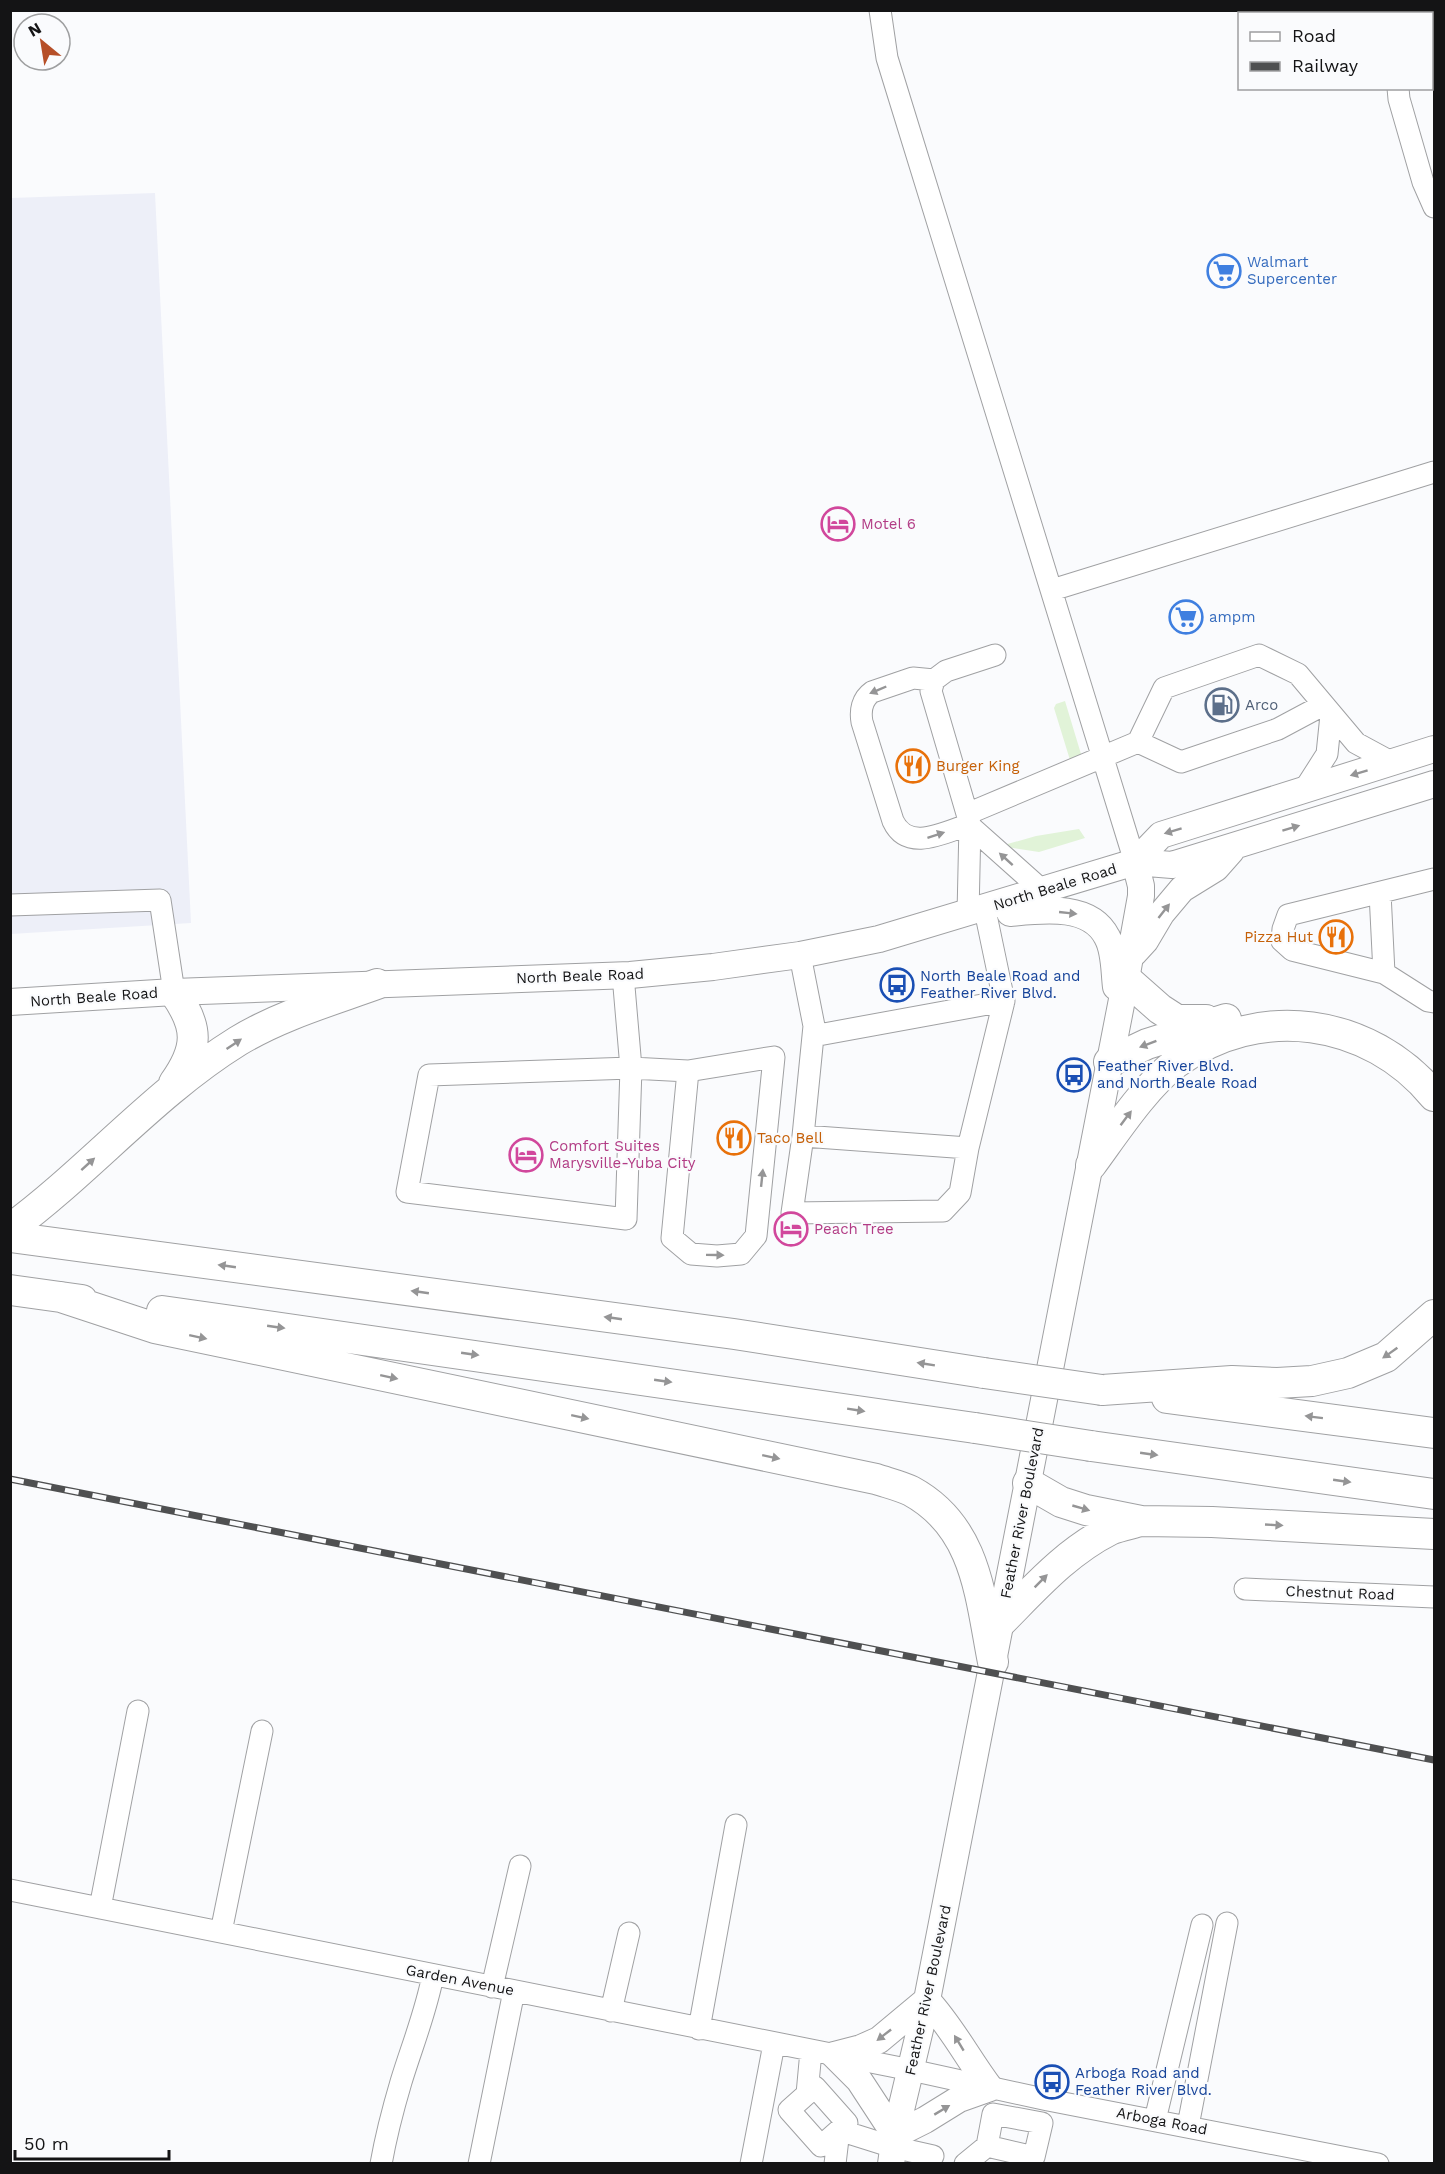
<svg xmlns="http://www.w3.org/2000/svg" width="1445" height="2174" viewBox="0 0 1445 2174" font-family="'Work Sans',sans-serif">
<style>
.built{fill:#edeff8}
.green{fill:#e1f3d8}
.lines{fill:none;stroke-linecap:round;stroke-linejoin:round}
.minor-casing{stroke:#a0a1a3;stroke-width:23}
.major-casing{stroke:#a0a1a3;stroke-width:28}
.highway-casing{stroke:#a0a1a3;stroke-width:32}
.minor{stroke:#fff;stroke-width:21}
.major{stroke:#fff;stroke-width:26}
.highway{stroke:#fff;stroke-width:30}
.rail-casing{stroke:#4f5051;stroke-width:7}
.rail{stroke:#fafbfd;stroke-width:4.5;stroke-dasharray:14;stroke-linecap:butt}
.highway-bridge-casing{stroke:#a0a1a3;stroke-width:32;stroke-linecap:butt}
.highway-bridge{stroke:#fff;stroke-width:30}
.oneway{fill:#959596}
.labels{text-anchor:middle;stroke-width:4.5;stroke-linejoin:round;paint-order:stroke}
.shop-label{font-size:15px;fill:#366cbe;stroke:#fafbfd;text-anchor:start}
.hotel-label{font-size:15px;fill:#b23c85;stroke:#fafbfd;text-anchor:start}
.service-label{font-size:15px;fill:#4e5e75;stroke:#fafbfd;text-anchor:start}
.food-label{font-size:15px;fill:#c56008;stroke:#fafbfd;text-anchor:start}
.street-label{font-size:15px;fill:#141415;stroke:#fafbfd}
.transit-label{font-size:15px;fill:#164399;stroke:#fafbfd;text-anchor:start}
</style>
<rect width="100%" height="100%" fill="#fafbfd"/>
<path class="built" d="M155 193 191 923 11 934V198Z"/>
<path class="green" d="M1065 701 1081 754 1077 758 1070 760 1054 708 1056 704Z
M1079 829 1085 838 1039 852 1006 847 1004 845 1036 836Z"/>
<g class="lines">
<g class="minor-casing">
<path id="minor" d="M880 10 887 58 1135 862
M1412 10 1413 14
M1398 88 1399 99 1423 182 1434 207
M1052 590 1434 472
M934 680 913 678 872 692C862 699 860 711 862 722L893 821C908 853 945 832 970 824
M1138 742 1181 762 1278 729 1323 705
M1304 790 1327 754 1331 715
M967 814 1138 742 1164 688 1259 655 1298 674 1356 743 1393 763
M970 826 1043 891
M1380 893 1384 973 1292 950 1282 941 1283 929 1288 915 1434 879
M10 905 160 900 174 992
M968 914 970 824 931 691 934 680 946 671 995 655
M800 955 814 1026 803 1136 968 1148 1004 1001 986 915
M1384 973 1428 1001 1434 1002
M623 975 631 1068 429 1075 407 1192 626 1219 631 1068 688 1071 672 1238 691 1254 717 1256 741 1254 756 1236 774 1057 688 1071
M813 1036 1004 1001
M803 1136 792 1213 943 1211 960 1193 968 1148
M1245 1589 1434 1597
M10 1890 911 2070 1048 2100 1378 2164
M100 1908 138 1711
M221 1932 262 1731
M492 1987 520 1866
M611 2011 629 1933
M699 2029 736 1825
M807 2094 815 2087 847 2123 821 2146 789 2110 807 2094 811 2051
M1155 2120 1202 1925
M1188 2126 1227 1923
M381 2164C386 2136 393 2109 401 2082 412 2046 426 2012 433 1975
M479 2164 514 1991
M751 2164 774 2044
M835 2164 839 2130 893 2147 933 2156
M965 2164 987 2146 993 2114 1042 2123 1034 2157 987 2146"/>
</g>
<g class="major-casing">
<path id="major" d="M1135 862 1161 835 1434 749
M1010 913C1041 910 1090 903 1107 937 1115 951 1114 971 1116 987
M1134 953 1145 941 1161 914 1182 889 1216 868 1231 851
M10 1002 174 992 630 975 713 967 800 955 879 939 1135 862 1172 865 1434 784
M834 2055 859 2080 895 2135 925 2120 959 2099 990 2088C968 2059 952 2027 927 2000
M834 2055 861 2048 879 2040 927 2000
M891 2164 895 2135 927 2000 1126 979 1141 896V886L1135 862"/>
</g>
<g class="highway-casing">
<path id="highway" d="M1126 979 1160 1009 1177 1020H1206
M174 992C199 1027 199 1048 174 1083
M1109 1062 1147 1044 1226 1019
M1091 1165C1114 1134 1145 1086 1176 1063 1258 1002 1370 1018 1434 1096
M10 1229C90 1170 154 1093 238 1041 281 1015 330 1001 377 984
M10 1237 734 1334 984 1373
M10 1290 82 1300
M61 1297 155 1328 876 1479C888 1483 901 1486 911 1491 977 1527 980 1596 993 1662
M162 1311 975 1428
M1102 1390 1232 1381 1277 1383 1312 1381 1348 1373 1386 1357 1434 1315
M1167 1398 1434 1433
M1091 1446 1434 1494
M1028 1483 1061 1502 1086 1510 1141 1521 1212 1522 1434 1534
M1000 1623C1034 1589 1066 1552 1110 1530 1119 1526 1131 1524 1141 1521"/>
</g>
<use href="#minor" class="minor"/>
<use href="#major" class="major"/>
<use href="#highway" class="highway"/>
<g class="rail-casing">
<path id="rail" d="M10 1479 1434 1760"/>
</g>
<use href="#rail" class="rail"/>
<g class="highway-bridge-casing">
<path id="highway-bridge" d="M984 1373 1102 1390
M975 1428 1091 1446"/>
</g>
<use href="#highway-bridge" class="highway-bridge"/>
</g>
<defs><path id="oneway-solid" d="M-6-.8H1V-3.2L6.5 0L1 3.2V.8H-6Z" transform="scale(1.5)"/></defs>
<g class="oneway">
<use href="#oneway-solid" transform="translate(878 690) rotate(157)"/>
<use href="#oneway-solid" transform="translate(1359 773) rotate(163)"/>
<use href="#oneway-solid" transform="translate(1291 828) rotate(-17)"/>
<use href="#oneway-solid" transform="translate(1173 831) rotate(163)"/>
<use href="#oneway-solid" transform="translate(936 835) rotate(-18)"/>
<use href="#oneway-solid" transform="translate(1006 859) rotate(-138)"/>
<use href="#oneway-solid" transform="translate(1164 911) rotate(-52)"/>
<use href="#oneway-solid" transform="translate(1068 913) rotate(6)"/>
<use href="#oneway-solid" transform="translate(234 1044) rotate(-34)"/>
<use href="#oneway-solid" transform="translate(1148 1044) rotate(159)"/>
<use href="#oneway-solid" transform="translate(1126 1118) rotate(-53)"/>
<use href="#oneway-solid" transform="translate(88 1164) rotate(-42)"/>
<use href="#oneway-solid" transform="translate(762 1178) rotate(-84)"/>
<use href="#oneway-solid" transform="translate(715 1255) rotate(1)"/>
<use href="#oneway-solid" transform="translate(227 1266) rotate(-172)"/>
<use href="#oneway-solid" transform="translate(420 1292) rotate(-172)"/>
<use href="#oneway-solid" transform="translate(613 1318) rotate(-172)"/>
<use href="#oneway-solid" transform="translate(276 1327) rotate(8)"/>
<use href="#oneway-solid" transform="translate(198 1337) rotate(12)"/>
<use href="#oneway-solid" transform="translate(1390 1353) rotate(145)"/>
<use href="#oneway-solid" transform="translate(470 1354) rotate(8)"/>
<use href="#oneway-solid" transform="translate(926 1364) rotate(-171)"/>
<use href="#oneway-solid" transform="translate(389 1377) rotate(12)"/>
<use href="#oneway-solid" transform="translate(663 1381) rotate(8)"/>
<use href="#oneway-solid" transform="translate(856 1410) rotate(9)"/>
<use href="#oneway-solid" transform="translate(580 1417) rotate(12)"/>
<use href="#oneway-solid" transform="translate(1314 1417) rotate(-173)"/>
<use href="#oneway-solid" transform="translate(1149 1454) rotate(8)"/>
<use href="#oneway-solid" transform="translate(771 1457) rotate(12)"/>
<use href="#oneway-solid" transform="translate(1342 1481) rotate(8)"/>
<use href="#oneway-solid" transform="translate(1081 1508) rotate(16)"/>
<use href="#oneway-solid" transform="translate(1274 1525) rotate(3)"/>
<use href="#oneway-solid" transform="translate(1041 1581) rotate(-45)"/>
<use href="#oneway-solid" transform="translate(884 2035) rotate(142)"/>
<use href="#oneway-solid" transform="translate(959 2043) rotate(-121)"/>
<use href="#oneway-solid" transform="translate(942 2110) rotate(-31)"/>
</g>
<defs>
<g id="supermarket-ring" transform="scale(1.725)"><circle r="9.5" fill="#fafbfd" stroke="#3f7fe0" stroke-width="1.5"/><path d="M-6-5.5h2.5l.6 2H6L4.5 2H-2.5L-4.4-4H-6ZM-1.5 3.2a1.3 1.3 0 1 0 .1 0ZM3 3.2a1.3 1.3 0 1 0 .1 0Z" fill="#3f7fe0"/></g>
<g id="hotel-ring" transform="scale(1.725)"><circle r="9.5" fill="#fafbfd" stroke="#d1479c" stroke-width="1.5"/><path d="M-6-4.5h1.5V1H6V5H4.5V3h-9V5H-6ZM-4 0a1.8 1.8 0 1 1 3.6 0ZM.5 0V-2.5h3Q6-2.5 6 0Z" fill="#d1479c"/></g>
<g id="fuel-ring" transform="scale(1.725)"><circle r="9.5" fill="#fafbfd" stroke="#5c6f8a" stroke-width="1.5"/><path d="M-5.5-6h7V0h2V4h1.3V-2.5L3-4.5l.8-.8L6-3V5H2.5V1h-1V6h-7ZM-4.2-4.7v3.2H.2V-4.7Z" fill="#5c6f8a"/></g>
<g id="restaurant-ring" transform="scale(1.725)"><circle r="9.5" fill="#fafbfd" stroke="#e8710a" stroke-width="1.5"/><path d="M-5-6h1v4h1v-4h1v4h1v-4h1v5L-1.5 .5V6h-2V.5L-5-1ZM5-6V6H3V1.5H1.5Q1.5-4 5-6Z" fill="#e8710a"/></g>
<g id="bus-ring" transform="scale(1.725)"><circle r="9.5" fill="#fafbfd" stroke="#1a4fb4" stroke-width="1.5"/><path d="M-5-6H5V4H4V6H2V4H-2V6H-4V4H-5ZM-3.5-4V0h7V-4ZM-3.5 1.2v1.5H-2V1.2ZM2 1.2v1.5H3.5V1.2Z" fill="#1a4fb4"/></g>
</defs>
<g fill-rule="evenodd">
<use href="#supermarket-ring" x="1224" y="271"/>
<use href="#hotel-ring" x="838" y="524"/>
<use href="#supermarket-ring" x="1186" y="617"/>
<use href="#fuel-ring" x="1222" y="705"/>
<use href="#restaurant-ring" x="913" y="766"/>
<use href="#restaurant-ring" x="1336" y="937"/>
<use href="#bus-ring" x="897" y="985"/>
<use href="#bus-ring" x="1074" y="1075"/>
<use href="#restaurant-ring" x="734" y="1138"/>
<use href="#hotel-ring" x="526" y="1155"/>
<use href="#hotel-ring" x="791" y="1229"/>
<use href="#bus-ring" x="1052" y="2082"/>
</g>
<g class="labels">
<g class="shop-label">
<text x="1247" y="267">Walmart<tspan x="1247" dy="17">Supercenter</tspan></text>
<text x="1209" y="622">ampm</text>
</g>
<g class="hotel-label">
<text x="861" y="529">Motel 6</text>
<text x="549" y="1151">Comfort Suites<tspan x="549" dy="17">Marysville-Yuba City</tspan></text>
<text x="814" y="1234">Peach Tree</text>
</g>
<g class="service-label">
<text x="1245" y="710">Arco</text>
</g>
<g class="food-label">
<text x="936" y="771">Burger King</text>
<text x="1313" y="942" text-anchor="end">Pizza Hut</text>
<text x="757" y="1143">Taco Bell</text>
</g>
<g class="street-label">
<text transform="translate(1055 887) rotate(-17)" y="5">North Beale Road</text>
<text transform="translate(580 976) rotate(-2)" y="5">North Beale Road</text>
<text transform="translate(94 997) rotate(-4)" y="5">North Beale Road</text>
<text transform="translate(1022 1513) rotate(-79)" y="5">Feather River Boulevard</text>
<text transform="translate(1340 1593) rotate(2)" y="5">Chestnut Road</text>
<text transform="translate(460 1980) rotate(11)" y="5">Garden Avenue</text>
<text transform="translate(928 1990) rotate(-78)" y="5">Feather River Boulevard</text>
<text transform="translate(1162 2121) rotate(11)" y="5">Arboga Road</text>
</g>
<g class="transit-label">
<text x="920" y="981">North Beale Road and<tspan x="920" dy="17">Feather River Blvd.</tspan></text>
<text x="1097" y="1071">Feather River Blvd.<tspan x="1097" dy="17">and North Beale Road</tspan></text>
<text x="1075" y="2078">Arboga Road and<tspan x="1075" dy="17">Feather River Blvd.</tspan></text>
</g>
</g>
<rect width="1445" height="2174" fill="none" stroke="#141415" stroke-width="24"/>
<rect x="1238" y="12" width="195" height="78" fill="#fafbfd" stroke="#9e9fa0" stroke-width="1.5"/>
<rect x="1250" y="32" width="30" height="9" fill="#ffffff" stroke="#9e9fa0" stroke-width="1.5"/>
<text x="1292" y="42" font-size="18" fill="#141415">Road</text>
<rect x="1250" y="62" width="30" height="9" fill="#4f5051" stroke="#9e9fa0" stroke-width="1.5"/>
<text x="1292" y="72" font-size="18" fill="#141415">Railway</text>
<g transform="translate(42 42) rotate(330)"><circle r="28" fill="#fafbfd" stroke="#9e9fa0" stroke-width="1.5"/>
<path d="M0-4.5L10 22L0 15L-10 22Z" fill="#b64f28"/>
<text y="-9" font-size="16" font-weight="bold" text-anchor="middle" fill="#141415">N</text>
</g>
<path d="M15 2150v9h154v-9" fill="none" stroke="#141415" stroke-width="3"/>
<text x="24" y="2150" font-size="18" fill="#141415" stroke="#fafbfd" stroke-width="4.5" paint-order="stroke">50 m</text>
</svg>
